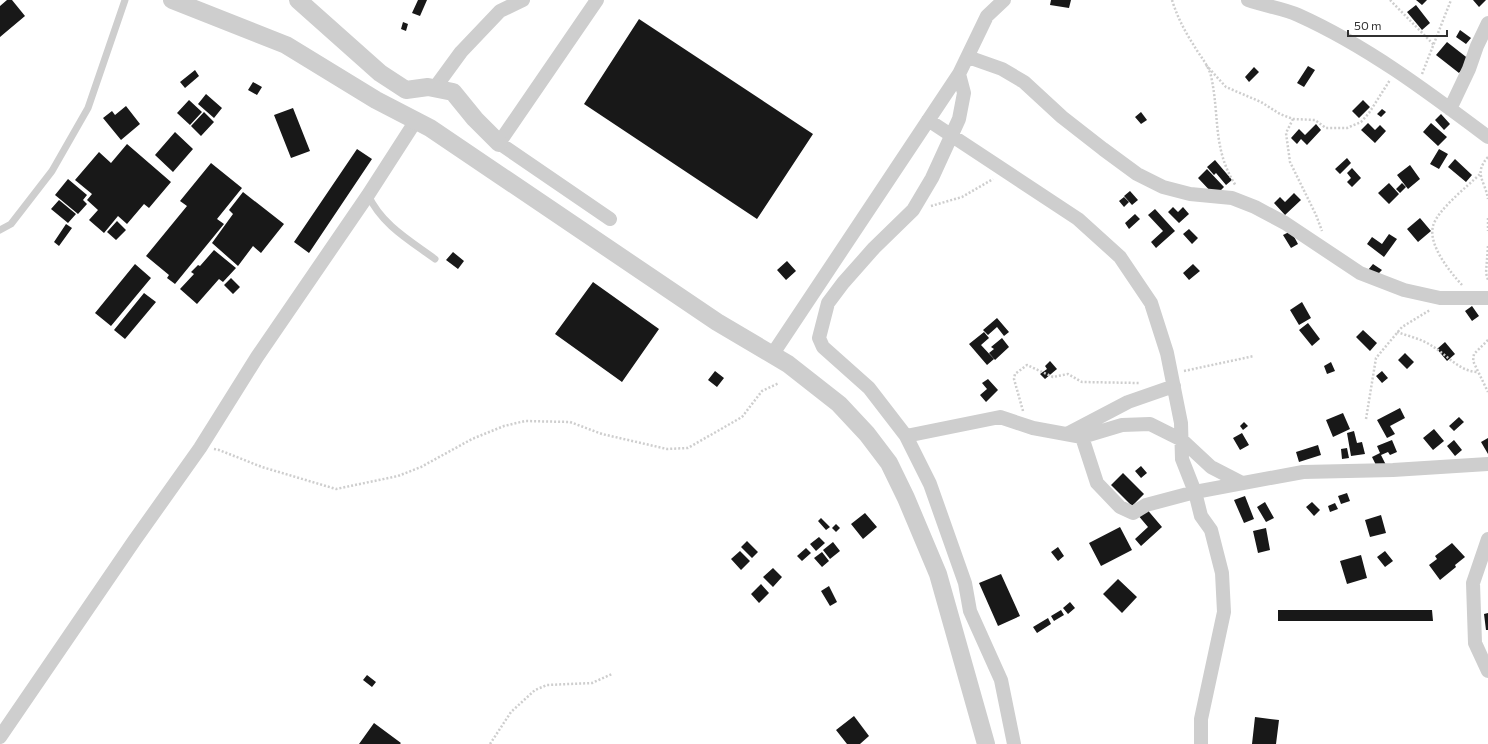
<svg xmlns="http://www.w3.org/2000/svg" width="1488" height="744" viewBox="0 0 1488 744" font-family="Commissioner,sans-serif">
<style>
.building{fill:#181818}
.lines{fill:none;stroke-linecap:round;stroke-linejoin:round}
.path{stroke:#cecece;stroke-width:2.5;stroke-dasharray:2 2;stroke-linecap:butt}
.service{stroke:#cecece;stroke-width:7}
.minor{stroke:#cecece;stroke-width:14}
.tertiary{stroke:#cecece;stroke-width:18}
</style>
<rect width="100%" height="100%" fill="#fff"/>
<path class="building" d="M7 0H12L25 16 0 37V6Z
M418 0H427L420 16 412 13Z
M1051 0H1071L1069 8 1050 5Z
M1416 0H1427L1422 5Z
M1473 0H1486L1479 7Z
M1416 5 1430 23 1422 30 1407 12Z
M639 19 813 134 757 219 584 104Z
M403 22 408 24 406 31 401 29Z
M1460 30 1471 38 1466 44 1456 37Z
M1447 42 1470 60 1459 73 1436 55Z
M1308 66 1315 70 1304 87 1297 83Z
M1254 67 1259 72 1249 82 1245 77Z
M195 70 199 76 185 88 180 82Z
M253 82 262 87 257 95 248 90Z
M206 94 222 108 214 118 198 104Z
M189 100 202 112 190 125 177 113Z
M1363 100 1370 107 1359 118 1352 111Z
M126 106 140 124 121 140 103 118 112 111 115 115Z
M293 108 310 151 291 158 274 115Z
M1382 109 1386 112 1381 117 1377 114Z
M204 112 214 122 201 136 191 126Z
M1141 112 1147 120 1141 124 1135 117Z
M1441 114 1450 124 1444 130 1435 120Z
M1368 123 1375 130 1380 125 1386 131 1375 143 1361 130Z
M1431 123 1447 137 1438 146 1423 132Z
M1316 124 1321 130 1307 145 1301 139 1297 144 1291 138 1299 129 1305 135Z
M175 132 193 149 173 172 155 155Z
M127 144 171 182 149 208 144 204 127 224 118 216 104 233 89 220 98 210 87 200 92 194 75 180 99 152 111 163Z
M357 149 372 159 309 253 294 242Z
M1439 149 1448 154 1439 169 1430 164Z
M1347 158 1351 163 1340 174 1335 169Z
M1455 159 1472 175 1466 182 1448 167Z
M1215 160 1232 180 1226 185 1216 173 1214 175 1207 167Z
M211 163 242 188 217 219 224 224 175 284 167 278 169 275 146 256 187 206 180 201Z
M1410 165 1420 179 1408 189 1397 175Z
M1352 168 1361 178 1352 187 1347 182 1351 178 1347 173Z
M1207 169 1224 187 1215 196 1198 178Z
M68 179 87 195 83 200 87 204 78 214 55 195Z
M1389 183 1399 194 1389 204 1378 193Z
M1402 183 1406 187 1400 193 1396 189Z
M1130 191 1138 200 1132 205 1124 196Z
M243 192 284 224 261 253 253 246 238 266 212 243 233 214 229 210Z
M1294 193 1301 200 1285 215 1274 203 1280 197 1285 202Z
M1124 197 1129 202 1124 207 1119 201Z
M59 200 76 214 68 223 51 209Z
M1173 207 1178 212 1183 207 1189 214 1179 223 1168 212Z
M1155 209 1175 231 1156 248 1151 242 1163 231 1148 215Z
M1135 214 1140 219 1129 229 1125 223Z
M1420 218 1431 231 1418 242 1407 229Z
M117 221 126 230 116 240 107 232Z
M66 224 72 228 59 246 54 242Z
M1189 229 1198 238 1192 244 1183 234Z
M1291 231 1298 244 1291 248 1283 235Z
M1389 234 1397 239 1384 257 1367 244 1372 237 1382 244Z
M214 250 236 268 223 282 219 279 197 304 180 289 194 274 191 272 198 265 200 266Z
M453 252 464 261 458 269 446 260Z
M787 261 796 271 786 280 777 270Z
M135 264 151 278 111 326 95 313Z
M1193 264 1200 271 1189 280 1183 273Z
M1373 264 1382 270 1376 276 1368 270Z
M231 278 240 287 233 294 224 285Z
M593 282 659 329 622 382 555 334Z
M144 293 156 302 125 339 114 330Z
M1302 302 1311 318 1299 325 1290 310Z
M1472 306 1479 316 1472 321 1465 311Z
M997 318 1009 332 1004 336 997 327 988 335 983 330Z
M1308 323 1320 339 1312 346 1299 330Z
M1363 330 1377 343 1370 351 1356 337Z
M984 332 989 338 981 345 994 359 987 365 969 344Z
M1002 338 1009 347 995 360 989 353 994 349 991 347Z
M1445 342 1455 354 1447 361 1437 349Z
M1405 353 1414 362 1407 369 1398 360Z
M1050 361 1057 369 1045 379 1040 374 1047 369 1045 366Z
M1331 362 1335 371 1327 374 1324 366Z
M715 371 724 378 717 387 708 380Z
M1382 371 1388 378 1382 383 1376 376Z
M988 379 998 390 986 402 980 395 987 389 982 383Z
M1400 408 1405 418 1390 426 1395 434 1387 438 1377 420Z
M1343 413 1350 429 1333 437 1326 420Z
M1459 417 1464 422 1454 431 1449 426Z
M1244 422 1248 426 1243 430 1240 426Z
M1434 429 1444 441 1433 450 1423 438Z
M1354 431 1357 443 1362 442 1365 454 1351 456 1347 433Z
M1242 433 1249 445 1240 450 1233 438Z
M1488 438V454L1481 442Z
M1392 440 1397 452 1390 455 1388 452 1381 455 1386 465 1378 469 1372 457 1380 453 1377 446Z
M1454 440 1462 450 1455 456 1447 446Z
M1318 445 1321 455 1299 462 1296 452Z
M1347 448 1349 458 1342 459 1341 449Z
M1141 466 1147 473 1141 478 1135 471Z
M1123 473 1144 494 1132 506 1111 485Z
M1347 493 1350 501 1341 504 1338 496Z
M1245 496 1254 519 1244 523 1234 500Z
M1265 502 1274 518 1266 522 1257 507Z
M1312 502 1320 510 1314 516 1306 507Z
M1335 503 1338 509 1330 512 1328 506Z
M1145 507 1162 527 1141 546 1135 539 1148 527 1137 514Z
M865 513 877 527 863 539 851 524Z
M1381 515 1386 533 1370 537 1365 520Z
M821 518 830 527 826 530 818 521Z
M836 524 840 528 836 532 832 528Z
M1120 527 1132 550 1101 566 1089 543Z
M1266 528 1270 550 1258 553 1253 531Z
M819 537 825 543 816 551 810 544Z
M747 541 758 552 752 558 741 547Z
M833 542 840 551 830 559 823 550Z
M1452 543 1465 557 1455 565 1456 567 1440 580 1429 565 1437 559 1435 556Z
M1058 547 1064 556 1058 561 1051 552Z
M806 548 811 553 802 561 797 556Z
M740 551 750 561 741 570 731 559Z
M1385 551 1393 561 1385 567 1377 557Z
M822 552 829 561 822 567 814 558Z
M1361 555 1367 578 1347 584 1340 561Z
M773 568 782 577 773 587 763 577Z
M1001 574 1020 616 998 626 979 583Z
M1118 579 1137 597 1122 613 1103 594Z
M761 584 769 593 759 603 751 594Z
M829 586 837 602 830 606 821 591Z
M1070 602 1075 608 1068 614 1063 608Z
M1061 610 1064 615 1054 621 1051 616Z
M1278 610H1432L1433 621H1278Z
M1488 613V630H1486L1484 614Z
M1048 618 1051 624 1037 633 1033 627Z
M367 675 376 682 372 687 363 680Z
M854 716 869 736 860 744H847L836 730Z
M1255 717 1279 720 1276 744H1252Z
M374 723 401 743 400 744H359Z"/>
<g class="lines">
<path class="path" d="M1172 0C1177 16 1184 30 1193 44 1199 55 1208 64 1211 76 1220 116 1212 149 1236 186
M1390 0 1434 45
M1206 65 1226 87 1261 102 1280 114 1293 119 1315 120 1326 128H1347L1361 122 1369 113 1390 80
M1422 74 1451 0
M1293 119 1286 133 1290 162 1316 215 1322 231
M1488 157C1473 174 1485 180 1488 199
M931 206 962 197 993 179
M1488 218V231
M1488 246 1486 273 1488 280
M1462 285C1450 272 1428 245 1433 226 1438 209 1467 187 1480 174
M1397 332C1408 336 1422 339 1432 346 1447 355 1460 372 1478 372
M1488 340 1474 354 1473 361 1488 392
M1184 371 1254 356
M1023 411 1014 379 1015 374 1027 365 1053 377 1068 374 1082 382 1139 383
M1366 419 1376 358 1402 327 1430 310
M214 449 219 450 262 467 336 489 398 476 421 467 472 439 504 426 525 421 570 422 602 434 667 449 688 448 742 417 762 391 779 383
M490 744 511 712 535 690 547 685 592 683 612 674"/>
<path class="service" d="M368 195C382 225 409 240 435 259
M0 230 11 224 52 171 88 108 125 0"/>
<path class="minor" d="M597 0 499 143 610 219
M1248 0C1264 6 1282 8 1298 15 1367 46 1428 92 1488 137
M968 57 1002 69 1024 82 1062 117 1103 149 1137 174 1163 187 1190 194 1232 198 1255 207 1285 223 1360 273 1404 290 1440 298H1488
M959 74 964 93 959 119 932 178 913 210 874 248 843 283 828 303 819 338 823 347 869 388 906 436 1000 417 1033 428 1082 437 1097 483 1120 507 1133 513 1146 505 1195 492 1201 516 1211 530 1222 573 1224 612 1201 719V744
M434 89 461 52 500 11 523 0
M1450 109 1469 69 1477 46 1488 23
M928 120 1078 219 1120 257 1151 303 1167 353 1181 423 1182 459 1195 492 1303 472 1393 470 1488 464
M772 355 959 74 987 16 1004 0
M1067 434 1128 402 1174 386
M906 436 930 484 965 583 970 611 1001 680 1014 744
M1082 437 1122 425 1150 424 1182 440 1211 467 1242 483
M1488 539 1473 583 1475 643 1488 671
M0 737 134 541 200 448 257 357 368 195 415 122"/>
<path class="tertiary" d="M172 0 286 45 376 100 430 128 717 322 788 364 839 404 867 434 889 463 906 498 938 574 986 744
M298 0 380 73 406 90 428 87 453 92 475 119 499 143"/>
</g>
<path d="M1348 30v6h99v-6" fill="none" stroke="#313131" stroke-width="2"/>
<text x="1354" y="30" font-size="12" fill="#313131" stroke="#ffffff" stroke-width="3" paint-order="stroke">50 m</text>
</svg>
